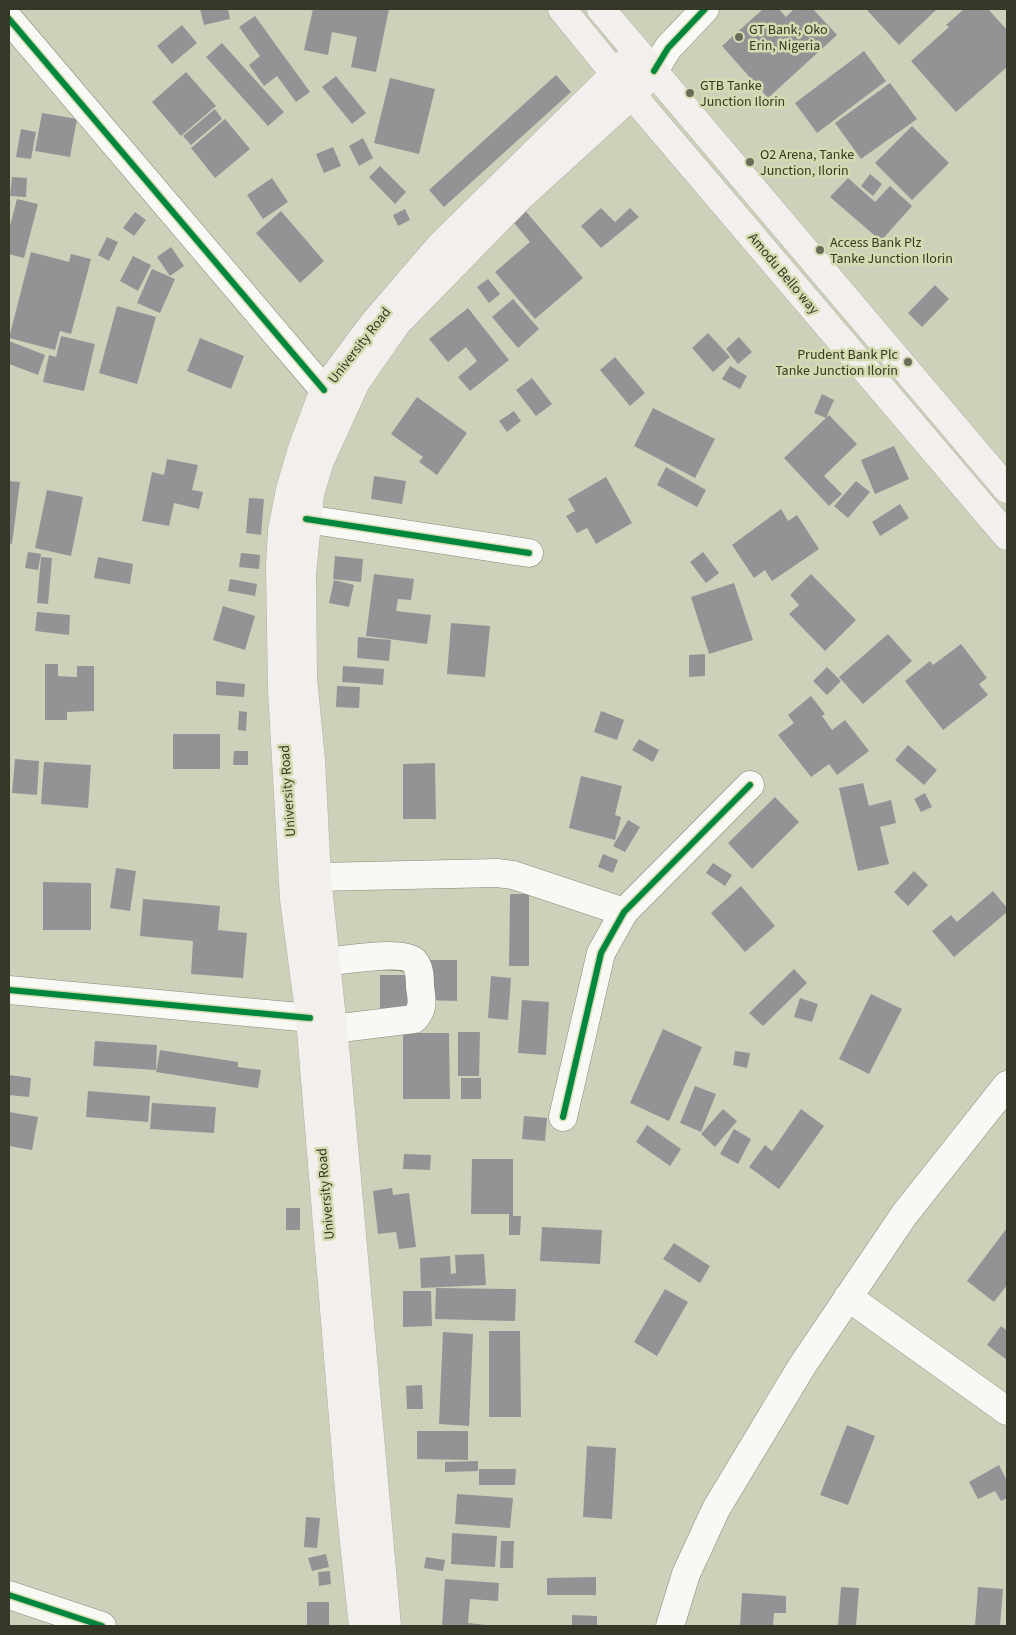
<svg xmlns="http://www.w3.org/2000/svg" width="1016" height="1635" viewBox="0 0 1016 1635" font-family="'Source Sans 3',sans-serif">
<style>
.building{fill:#959296}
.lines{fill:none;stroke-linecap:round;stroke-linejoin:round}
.minor-casing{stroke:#858776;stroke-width:29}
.major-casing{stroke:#afb1a5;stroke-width:29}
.minor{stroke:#f8f8f5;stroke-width:28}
.major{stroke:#f3efed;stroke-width:28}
.cycleway-casing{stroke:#d5dbb0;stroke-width:9}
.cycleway{stroke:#00873e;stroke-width:6}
.poi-dot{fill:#6b6d5a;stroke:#d5dbb0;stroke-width:2}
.labels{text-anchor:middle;stroke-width:5;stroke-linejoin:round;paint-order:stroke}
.poi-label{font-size:14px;fill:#353727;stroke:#d5dbb0;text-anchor:start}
.street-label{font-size:14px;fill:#353727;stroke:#d5dbb0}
</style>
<rect width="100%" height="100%" fill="#ced1ba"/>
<path class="building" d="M200 9H228L230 19 204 25Z
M313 9H389L376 72 351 67 357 37 332 32 328 55 304 50Z
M763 9H779L786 17 794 9H813L837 35 768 98 722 46Z
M866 9H935L936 10 899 45Z
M964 9H988L1007 30V67L956 112 911 61 949 27 946 25Z
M255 16 310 92 296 102 277 76 264 86 249 65 260 56 239 27Z
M182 25 197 43 172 64 157 46Z
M222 43 284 112 268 126 206 57Z
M864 51 886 81 817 133 795 103Z
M186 72 216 106 181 136 152 102Z
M556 75 571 92 444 207 429 190Z
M336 76 366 113 352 124 322 87Z
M390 78 435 89 419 154 374 143Z
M890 83 917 119 861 159 835 123Z
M215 109 222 119 191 145 183 136Z
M42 113 77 119 70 157 35 151Z
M225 119 250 149 215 178 191 148Z
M912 126 949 163 912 200 875 163Z
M21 129 36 132 31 159 16 157Z
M363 138 373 158 359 166 349 146Z
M333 147 341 166 324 173 316 154Z
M380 166 406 192 395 204 369 177Z
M870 174 882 184 873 196 861 186Z
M12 177 27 178 26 197 10 196Z
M272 178 288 202 263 219 247 195Z
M848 178 875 202 890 186 912 206 881 241 830 197Z
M17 199 38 204 24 258 9 254V230Z
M522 207 583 278 535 319 495 272 530 242 510 218Z
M601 208 615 222 630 208 639 217 601 248 581 226Z
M405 209 410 220 398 226 393 215Z
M281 211 324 261 300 283 256 233Z
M135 212 146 220 134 236 123 228Z
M107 237 118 242 109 261 98 255Z
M171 247 184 266 170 276 157 257Z
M31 252 69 262 71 254 91 259 71 334 60 331 55 350 9 338Z
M133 256 151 265 138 291 120 281Z
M152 269 175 279 160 313 137 303Z
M488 279 500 294 489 303 477 287Z
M935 285 949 299 922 327 908 313Z
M513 299 539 329 518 348 492 317Z
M117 306 156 317 137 384 99 373Z
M468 308 509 360 470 391 458 377 477 361 466 347 448 362 429 339Z
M708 333 730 357 713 372 692 348Z
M61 336 95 344 84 391 43 382 49 355 56 357Z
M739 337 752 352 738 364 726 349Z
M200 338 244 356 231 389 187 371Z
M9 341 45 355 38 375 9 364Z
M615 357 645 393 630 406 600 370Z
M730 366 747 376 740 389 722 379Z
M532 378 552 404 536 416 516 390Z
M822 394 834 400 826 418 814 413Z
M417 397 467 433 437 475 419 462 423 457 391 434Z
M653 408 715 439 695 478 634 446Z
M514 411 521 421 507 432 499 421Z
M829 415 857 444 824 476 842 494 829 506 784 458Z
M894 446 909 479 875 494 861 460Z
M167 459 198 465 192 490 203 492 199 509 174 503 169 526 142 521 152 472 164 475Z
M666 467 706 490 697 507 657 485Z
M374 476 406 481 402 504 371 499Z
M606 477 632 523 596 544 587 528 577 533 566 516 575 511 568 499Z
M9 481 20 482 12 544 9 543Z
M856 481 870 492 848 518 834 506Z
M47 490 83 497 71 556 35 548Z
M249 498 264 499 261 535 246 533Z
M900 504 909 518 880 536 872 522Z
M781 509 788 521 797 515 819 549 772 581 765 570 754 578 732 545Z
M28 552 41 554 38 570 25 568Z
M703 552 719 573 706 583 690 562Z
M241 553 260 555 259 569 239 567Z
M335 556 363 559 361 582 333 579Z
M41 557 52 558 48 604 37 603Z
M98 557 133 564 130 584 94 578Z
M374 574 414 579 411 600 398 599 396 611 431 615 427 644 366 636Z
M811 574 856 620 825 651 789 614 799 605 790 595Z
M230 579 257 584 255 596 228 591Z
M334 580 354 585 349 607 329 603Z
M734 583 753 640 709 654 691 597Z
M223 606 255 616 245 650 213 640Z
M37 612 70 615 69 635 35 631Z
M451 623 490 626 485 677 447 674Z
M888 634 912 661 863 704 839 677Z
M358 637 391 640 389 661 357 658Z
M961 644 987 678 979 684 988 695 943 730 905 681 930 661 933 665Z
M705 654V676L689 677V655Z
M45 664H58V676L77 677V666H94V711L67 712V720H45Z
M343 666 384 669 383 685 342 682Z
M827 667 841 681 827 695 813 681Z
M216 681 245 684 244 697 216 695Z
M337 686 360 687 359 708 336 707Z
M811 696 825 714 822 716 832 730 845 720 869 751 837 775 829 764 811 777 778 735 794 723 788 715Z
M239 711 247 712 246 731 238 730Z
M601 711 624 720 617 740 594 732Z
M173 734H220V769H173Z
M639 739 659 750 653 762 632 750Z
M908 745 937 770 924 785 895 760Z
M234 751H248V765H233Z
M15 759 39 761 37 795 12 793Z
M44 762 91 765 88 808 41 804Z
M435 763 436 819H403V764Z
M581 776 622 786 615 815 621 817 615 840 569 828Z
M863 783 869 806 891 800 896 823 880 827 889 864 858 871 839 788Z
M925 793 932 807 921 812 914 799Z
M775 797 799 822 752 869 728 843Z
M628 820 640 827 625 852 613 846Z
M603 854 618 860 613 873 598 867Z
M713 863 732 875 725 886 706 873Z
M116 868 136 871 130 911 110 908Z
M914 871 928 885 908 906 894 892Z
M43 882 91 883V930H43Z
M741 886 775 926 745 952 711 913Z
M993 891 1007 908V912L954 957 932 931 951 915 957 922Z
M510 894H529V966H509Z
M143 899 220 906 218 930 247 933 243 978 191 974 193 941 140 936Z
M427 960H457V1001L426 1000Z
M794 969 807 983 763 1026 749 1013Z
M380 975H412V1009H380Z
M491 976 511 978 508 1020 488 1018Z
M871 994 902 1009 869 1074 839 1059Z
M800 998 818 1004 812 1022 794 1017Z
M522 1000 549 1002 546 1055 518 1053Z
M663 1029 702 1047 669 1121 630 1103Z
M458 1032H480L479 1076H458Z
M403 1033H449L450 1099H403Z
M95 1041 157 1045 156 1070 93 1066Z
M160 1050 238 1062V1067L261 1070 258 1088 156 1072Z
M735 1051 750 1053 747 1068 733 1065Z
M9 1075 31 1078 29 1097 9 1095Z
M461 1078H481V1099H461Z
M695 1086 716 1094 701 1132 680 1123Z
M88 1091 150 1096 148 1122 86 1117Z
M152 1103 216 1107 214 1133 150 1129Z
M723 1109 737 1121 715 1147 701 1134Z
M801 1109 824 1126 779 1189 749 1167 765 1145 772 1151Z
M9 1112 38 1117 32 1150 9 1146Z
M524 1116 547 1118 545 1141 522 1139Z
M647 1125 681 1149 670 1166 636 1142Z
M734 1129 751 1139 738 1164 720 1154Z
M404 1154 431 1155 430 1170 403 1169Z
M472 1159H513V1216H521L520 1235H509V1214H471Z
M392 1188 393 1195 409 1193 416 1247 399 1249 396 1232 378 1234 373 1191Z
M286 1208H300V1230H286Z
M542 1227 602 1230 600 1264 540 1261Z
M1007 1228V1285L994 1302 967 1281Z
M674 1243 710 1266 700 1283 663 1259Z
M484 1254 486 1285 421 1288 420 1258 450 1256 451 1274 456 1273 455 1255Z
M436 1288 516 1289 515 1321 435 1319Z
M665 1289 688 1302 657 1356 634 1342Z
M403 1291H431L432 1326 403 1327Z
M1001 1326 1007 1331V1360L987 1345Z
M489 1331H520L521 1417H489Z
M443 1332 473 1334 469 1426 439 1424Z
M422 1385 423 1409H407L406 1386Z
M847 1425 875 1436 848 1505 820 1495Z
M417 1431H468V1460L417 1459Z
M587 1446 616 1448 612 1519 583 1517Z
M478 1461V1471L445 1472V1462Z
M999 1465 1007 1481V1498L1001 1501 995 1491 978 1499 969 1482Z
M479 1469H516L515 1485H479Z
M457 1494 513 1498 510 1528 455 1524Z
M306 1517 320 1518 317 1548 304 1547Z
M452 1533 497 1536 495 1567 451 1564Z
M501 1541H514L513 1568H500Z
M326 1554 329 1567 312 1571 308 1558Z
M426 1557 445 1560 443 1571 424 1568Z
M330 1571 331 1584 319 1586 318 1572Z
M596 1577V1595H547V1578Z
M445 1579 499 1583 498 1601 470 1599 468 1623 495 1626H442Z
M841 1587 859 1588 856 1626H838Z
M978 1587 1003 1589 1000 1626H975Z
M742 1593 786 1596V1613H774L773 1626H740Z
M307 1602H329V1626H307Z
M572 1615 597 1616V1626H572Z"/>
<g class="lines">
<g class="minor-casing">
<path id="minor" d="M9 19 324 390
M654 71 668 48 705 9
M306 519 529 553
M317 877 497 873 513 875 624 912
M326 962C344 960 402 950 414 961 420 968 420 978 420 987 422 1000 424 1009 414 1019L333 1029
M9 990 310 1018
M563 1117 601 953 624 912 750 785
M848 1297 1007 1411
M9 1595 102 1626
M670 1626 686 1574 716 1509 802 1366 904 1215 1007 1085"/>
</g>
<g class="major-casing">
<path id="major" d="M562 9 632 95 1007 536
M601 9 1007 489
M363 1626 351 1514 310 1018 294 899 282 689 280 566 282 531 290 490 302 449 324 390 373 324 440 246 637 52
M387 1626 336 1057 317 877 311 760 303 678 302 574 310 494 320 461 356 382 397 323 519 198 632 95 654 71"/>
</g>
<use href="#minor" class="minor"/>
<use href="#major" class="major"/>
<g class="cycleway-casing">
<path id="cycleway" d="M9 19 324 390
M654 71 668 48 705 9
M306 519 529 553
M9 990 310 1018
M563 1117 601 953 624 912 750 785
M9 1595 102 1626"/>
</g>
<use href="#cycleway" class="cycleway"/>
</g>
<g class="poi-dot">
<circle cx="739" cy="37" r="5"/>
<circle cx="690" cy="93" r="5"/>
<circle cx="750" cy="162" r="5"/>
<circle cx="820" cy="250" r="5"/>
<circle cx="908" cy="362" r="5"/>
</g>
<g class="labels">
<g class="poi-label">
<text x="749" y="34">GT Bank, Oko<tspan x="749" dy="16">Erin, Nigeria</tspan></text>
<text x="700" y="90">GTB Tanke<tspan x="700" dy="16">Junction Ilorin</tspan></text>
<text x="760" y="159">O2 Arena, Tanke<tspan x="760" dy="16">Junction, Ilorin</tspan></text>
<text x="830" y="247">Access Bank Plz<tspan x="830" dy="16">Tanke Junction Ilorin</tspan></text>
<text x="898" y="359" text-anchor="end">Prudent Bank Plc<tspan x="898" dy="16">Tanke Junction Ilorin</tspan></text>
</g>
<g class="street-label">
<text transform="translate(784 273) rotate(50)" y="5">Amodu Bello way</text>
<text transform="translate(359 345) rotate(-52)" y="5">University Road</text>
<text transform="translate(287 791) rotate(-94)" y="5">University Road</text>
<text transform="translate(325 1194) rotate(-95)" y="5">University Road</text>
</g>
</g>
<rect width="1016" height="1635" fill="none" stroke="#353727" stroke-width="20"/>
</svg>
